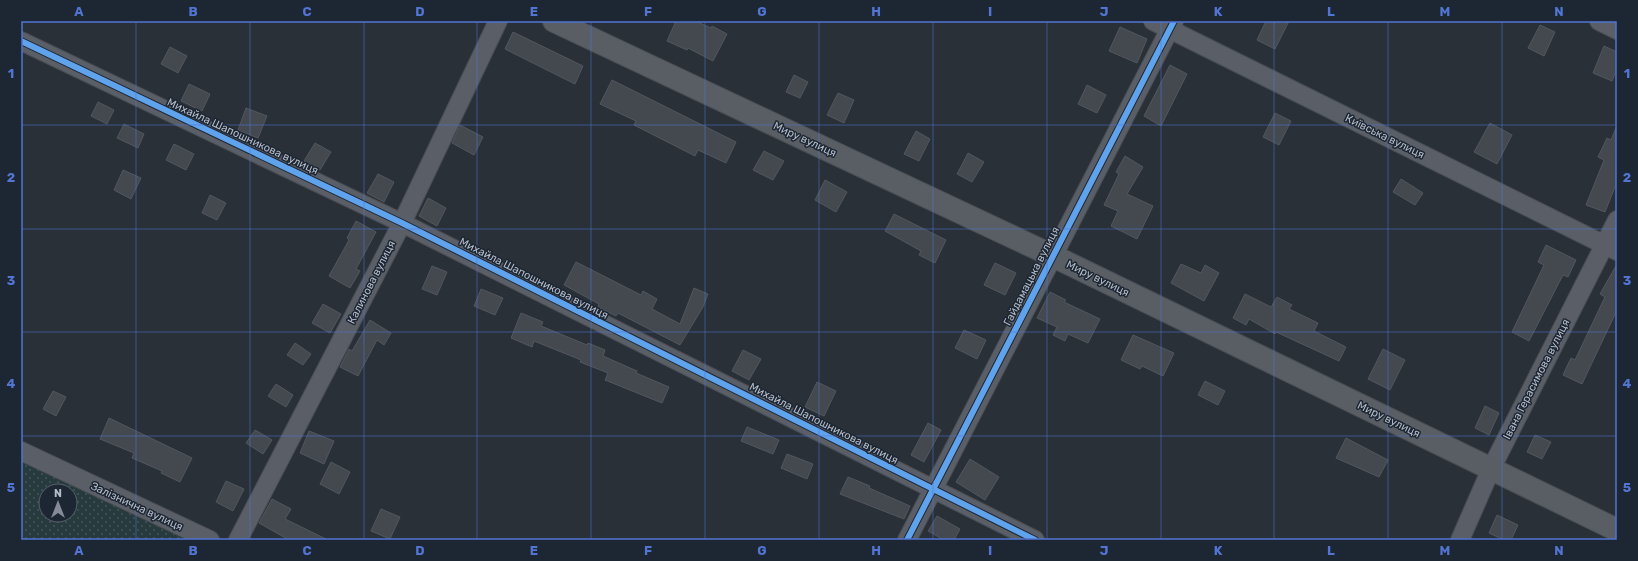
<svg xmlns="http://www.w3.org/2000/svg" width="1638" height="561" viewBox="0 0 1638 561" font-family="Rubik,sans-serif">
<style>
.grass{fill:url(#grass-dots);fill-rule:evenodd}
.building{fill:#444950;stroke:#52575f}
.lines{fill:none;stroke-linecap:round;stroke-linejoin:round}
.minor-casing{stroke:#484c53;stroke-width:20}
.secondary-casing{stroke:#484c53;stroke-width:24}
.minor{stroke:#5a5e66;stroke-width:18}
.secondary{stroke:#595d64;stroke-width:22}
.cycleway-casing{stroke:#1d2633;stroke-width:8}
.cycleway{stroke:#60a3ed;stroke-width:6}
.grid{fill:none;stroke:#5274d3;stroke-width:1;stroke-opacity:0.55}
.labels{text-anchor:middle;stroke-width:3;stroke-linejoin:round;paint-order:stroke}
.street-label{font-size:11px;fill:#b4bcc9;stroke:#1d2633}
.neatline{fill:none;stroke:#5274d3;stroke-width:1.5}
.grid-label{font-size:13px;text-anchor:middle;font-weight:bold;fill:#5274d3}
</style>
<defs>
<pattern id="grass-dots" width="8" height="8" patternUnits="userSpaceOnUse"><rect width="8" height="8" fill="#273a3e"/><path d="M2 2h.1M6 6h.1" fill="none" stroke="#445559" stroke-width="1.8" stroke-linecap="round"/></pattern>
</defs>
<rect width="100%" height="100%" fill="#2a3038"/>
<path class="grass" d="M21 446 211 540H21ZM46 491H70V515H46Z"/>
<path class="building" d="M676 21H695L711 28 712 26 727 34 713 61 688 48 687 50 667 41Z
M1266 21H1289L1275 49 1257 40Z
M1540 25 1555 32 1544 56 1528 48Z
M1120 27 1147 39 1137 63 1109 51Z
M513 32 583 66 575 84 505 49Z
M1604 46 1617 52V69L1612 81 1593 73Z
M170 47 187 56 178 73 161 64Z
M1170 65 1187 74 1161 126 1144 116Z
M794 75 808 82 800 98 786 92Z
M612 80 736 142 726 163 698 150 695 156 634 125 636 121 600 104Z
M189 84 210 94 202 111 181 101Z
M1087 85 1106 95 1097 113 1078 104Z
M838 93 854 100 844 123 827 115Z
M98 102 114 110 107 124 91 116Z
M246 108 267 116 258 138 238 130Z
M1275 113 1291 121 1279 145 1263 137Z
M1490 123 1512 135 1497 164 1474 152Z
M124 124 144 134 138 148 117 138Z
M460 125 483 137 474 155 452 143Z
M1616 128 1617 182 1605 212 1586 205 1604 160 1598 157 1607 138 1611 140Z
M916 131 930 139 919 161 904 154Z
M315 143 331 152 320 170 304 161Z
M174 144 194 154 186 170 166 160Z
M764 151 784 161 773 180 753 170Z
M968 153 984 162 972 182 957 174Z
M1125 156 1143 167 1127 194 1153 206 1137 239 1111 226 1118 211 1104 205 1119 174 1116 172Z
M123 170 141 178 131 199 114 190Z
M378 174 394 182 384 202 367 193Z
M1401 179 1423 193 1415 205 1393 192Z
M825 180 847 192 836 212 815 200Z
M210 195 226 203 217 220 202 213Z
M428 198 446 208 437 226 419 216Z
M894 214 946 240 935 263 919 255 921 251 885 231Z
M356 221 376 232 356 269 360 271 350 288 329 276 349 240 347 238Z
M1546 245 1576 260 1568 277 1563 275 1529 341 1512 332 1544 265 1538 262Z
M576 262 641 295 643 291 657 299 652 309 680 324 694 288 708 294 703 307 680 345 618 313 616 316 598 307 599 304 564 285Z
M995 263 1016 273 1005 295 984 285Z
M1181 264 1201 273 1205 265 1219 273 1204 301 1171 283Z
M1617 264V310L1582 384 1563 375 1571 358 1575 360 1605 297 1600 294Z
M432 266 447 272 437 295 422 289Z
M481 289 503 298 495 315 474 306Z
M1050 292 1066 300 1064 302 1100 319 1088 343 1068 334 1065 341 1053 335 1057 327 1037 318Z
M1245 294 1271 307 1277 297 1292 305 1289 309 1318 323 1314 331 1346 347 1339 361 1276 332 1275 334 1249 319 1246 325 1233 318Z
M323 304 341 314 330 333 312 323Z
M521 313 543 322 541 326 587 345 588 343 605 350 603 356 637 371 636 373 669 387 662 403 605 380 608 373 580 362 581 360 534 341 532 347 511 338Z
M370 320 391 333 384 345 377 340 358 376 340 367 349 349 352 351Z
M964 330 986 340 977 359 955 348Z
M1133 335 1174 353 1163 376 1142 366 1140 369 1121 360Z
M295 343 311 354 303 365 287 355Z
M1383 349 1405 360 1390 390 1368 379Z
M743 350 761 359 749 380 732 371Z
M1205 381 1225 391 1218 405 1198 395Z
M817 382 836 391 824 416 805 407Z
M276 384 293 395 286 407 268 396Z
M53 391 66 397 56 416 43 409Z
M1485 406 1499 413 1489 435 1475 428Z
M109 418 192 458 180 482 161 473 162 471 132 458 134 453 100 439Z
M928 423 941 430 924 462 911 455Z
M747 427 779 440 773 454 741 441Z
M255 430 272 440 263 454 246 443Z
M309 431 334 441 324 464 300 453Z
M1535 435 1551 442 1542 459 1527 452Z
M1346 438 1388 460 1379 477 1336 458Z
M787 454 813 464 807 479 781 468Z
M970 459 999 477 985 500 956 482Z
M331 462 350 472 339 494 320 484Z
M848 477 870 486 869 488 910 506 904 519 840 494Z
M226 481 244 489 233 511 216 502Z
M272 499 291 509 285 519 328 540H289L259 523Z
M381 509 400 517 390 539 371 531Z
M1497 515 1518 525 1511 540H1504L1489 533Z
M937 516 960 529 954 540H944L928 531Z"/>
<g class="lines">
<g class="minor-casing">
<path id="minor" d="M1153 21 1617 251
M1599 21 1617 30
M21 41 402 223 1035 540
M21 451 210 540
M238 540 402 223 498 21
M907 540 1174 21
M1460 540 1491 469 1617 220"/>
</g>
<g class="secondary-casing">
<path id="secondary" d="M554 21 1053 256 1617 530"/>
</g>
<use href="#minor" class="minor"/>
<use href="#secondary" class="secondary"/>
<g class="cycleway-casing">
<path id="cycleway" d="M21 41 402 223 1035 540
M907 540 1174 21"/>
</g>
<use href="#cycleway" class="cycleway"/>
</g>
<path class="grid" d="M136 21V540M250 21V540M364 21V540M477 21V540M591 21V540M705 21V540M819 21V540M933 21V540M1047 21V540M1161 21V540M1274 21V540M1388 21V540M1502 21V540M21 125H1617M21 229H1617M21 332H1617M21 436H1617"/>
<g class="labels">
<g class="street-label">
<text transform="translate(243 136) rotate(25)" y="4">Михайла Шапошникова вулиця</text>
<text transform="translate(1385 136) rotate(26)" y="4">Київська вулиця</text>
<text transform="translate(805 139) rotate(25)" y="4">Миру вулиця</text>
<text transform="translate(1031 276) rotate(-63)" y="4">Гайдамацька вулиця</text>
<text transform="translate(534 278) rotate(27)" y="4">Михайла Шапошникова вулиця</text>
<text transform="translate(1098 278) rotate(26)" y="4">Миру вулиця</text>
<text transform="translate(371 282) rotate(-63)" y="4">Калинова вулиця</text>
<text transform="translate(1536 379) rotate(-63)" y="4">Івана Герасимова вулиця</text>
<text transform="translate(1389 419) rotate(26)" y="4">Миру вулиця</text>
<text transform="translate(824 423) rotate(27)" y="4">Михайла Шапошникова вулиця</text>
<text transform="translate(137 506) rotate(25)" y="4">Залізнична вулиця</text>
</g>
</g>
<rect width="1638" height="561" fill="none" stroke="#1d2633" stroke-width="44"/>
<g transform="translate(58 503)"><circle r="19" fill="#1d2633" stroke="#59626f"/>
<path d="M0-3L7 15L0 10L-7 15Z" fill="#848b96"/>
<text y="-6" font-size="11" font-weight="bold" text-anchor="middle" fill="#b4bcc9">N</text>
</g>
<rect x="22" y="22" width="1594" height="517" class="neatline"/>
<g class="grid-label">
<text x="79" y="16">A</text>
<text x="193" y="16">B</text>
<text x="307" y="16">C</text>
<text x="420" y="16">D</text>
<text x="534" y="16">E</text>
<text x="648" y="16">F</text>
<text x="762" y="16">G</text>
<text x="876" y="16">H</text>
<text x="990" y="16">I</text>
<text x="1104" y="16">J</text>
<text x="1218" y="16">K</text>
<text x="1331" y="16">L</text>
<text x="1445" y="16">M</text>
<text x="1559" y="16">N</text>
<text x="11" y="78">1</text>
<text x="1627" y="78">1</text>
<text x="11" y="182">2</text>
<text x="1627" y="182">2</text>
<text x="11" y="285">3</text>
<text x="1627" y="285">3</text>
<text x="11" y="388">4</text>
<text x="1627" y="388">4</text>
<text x="11" y="492">5</text>
<text x="1627" y="492">5</text>
<text x="79" y="555">A</text>
<text x="193" y="555">B</text>
<text x="307" y="555">C</text>
<text x="420" y="555">D</text>
<text x="534" y="555">E</text>
<text x="648" y="555">F</text>
<text x="762" y="555">G</text>
<text x="876" y="555">H</text>
<text x="990" y="555">I</text>
<text x="1104" y="555">J</text>
<text x="1218" y="555">K</text>
<text x="1331" y="555">L</text>
<text x="1445" y="555">M</text>
<text x="1559" y="555">N</text>
</g>
</svg>
